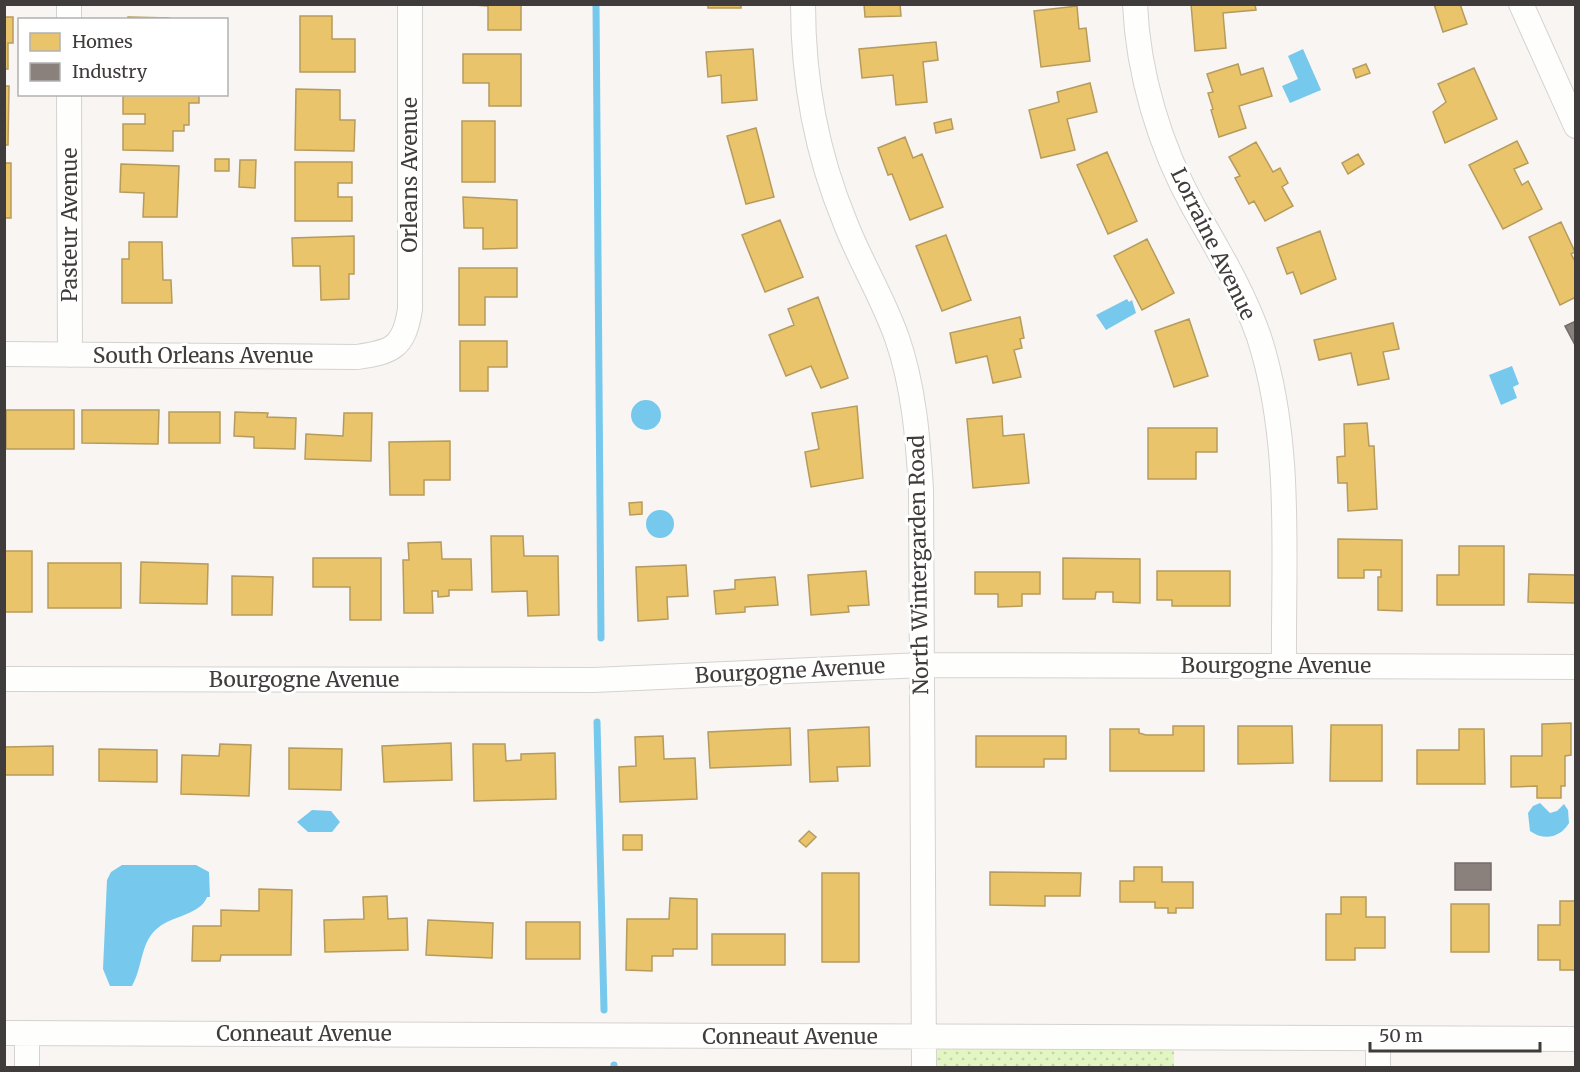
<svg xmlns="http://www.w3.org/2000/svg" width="1580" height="1072" viewBox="0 0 1580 1072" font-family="Merriweather,serif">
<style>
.park{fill:url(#park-dots)}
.water{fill:#76c8ed}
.homes{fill:#e9c46a;stroke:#b69b5c;stroke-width:1.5}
.industry{fill:#8a817c;stroke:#746c68;stroke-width:1.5}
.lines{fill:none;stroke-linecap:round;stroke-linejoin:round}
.stream{stroke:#76c8ed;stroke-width:7}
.minor-casing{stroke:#d5d2d0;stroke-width:26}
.minor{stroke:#fefefd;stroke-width:24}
.labels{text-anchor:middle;stroke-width:6;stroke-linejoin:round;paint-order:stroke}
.street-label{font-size:21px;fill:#3f3c3b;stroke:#fff}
</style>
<defs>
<pattern id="park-dots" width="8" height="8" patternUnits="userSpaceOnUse" patternTransform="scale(1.5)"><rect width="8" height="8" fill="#e1f6c2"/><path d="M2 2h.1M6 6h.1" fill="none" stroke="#c2d4a8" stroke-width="1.8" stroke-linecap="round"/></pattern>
</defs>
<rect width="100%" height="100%" fill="#f9f5f3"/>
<path class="park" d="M1174 1037V1067H924L923 1038Z"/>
<path class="water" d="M1303 49 1321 90 1290 103 1282 86 1298 79 1288 56Z
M1127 299 1129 302 1132 300 1136 313 1106 330 1096 315Z
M1512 366 1519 384 1513 387 1517 398 1501 405 1489 375Z
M631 415a15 15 0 1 1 30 0a15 15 0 1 1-30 0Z
M646 524a14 14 0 1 1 28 0a14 14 0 1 1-28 0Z
M1540 803 1550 813 1557 811 1564 804 1568 810 1569 823C1560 838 1544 841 1530 831L1528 813 1533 806Z
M312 810 331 811 340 822 332 832H308L297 822Z
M122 865H196L209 872 210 897H207C201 914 173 916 159 927 140 941 143 967 132 986H110L103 969 107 880 111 872Z"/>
<path class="homes" d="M460 4H521V30H488V6Z
M708 4H741V8H708Z
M864 4H900L901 16 865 17Z
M1191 4H1255L1256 10 1223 13 1226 48 1195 51Z
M1434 4H1460L1467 24 1443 32Z
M1077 6 1079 29 1086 28 1090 61 1041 67 1034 11Z
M300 16H332V39H355V72H300Z
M4 17H13V43H8V69H4Z
M128 17 169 18V20H128Z
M936 42 938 60 923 62 927 102 896 105 893 75 862 78 859 49Z
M753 49 757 100 722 103 721 75 708 77 706 52Z
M463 54H521V106H489V83H463Z
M1238 64 1241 75 1263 68 1272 96 1239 106 1246 128 1219 137 1211 110 1213 109 1208 93 1213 92 1207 74Z
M1366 64 1370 73 1356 78 1353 69Z
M1474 68 1497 119 1445 143 1433 112 1446 102 1438 84Z
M1090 83 1097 112 1067 119 1075 150 1041 158 1029 110 1059 102 1057 92Z
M4 86H9L8 145H4Z
M296 89 340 90V120H355L354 151 295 150Z
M123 94H199V103H189V125H184V131H173V151L123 150V124H145V114H123Z
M951 119 953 129 936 133 934 123Z
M462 121H495V182H462Z
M756 128 774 197 746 204 727 136Z
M905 137 913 158 922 154 943 207 910 220 892 174 888 175 878 148Z
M1517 141 1528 163 1514 169 1522 185 1528 181 1542 209 1503 229 1469 165Z
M1256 142 1273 172 1280 168 1288 183 1282 187 1293 206 1265 221 1254 201 1249 204 1235 178 1240 176 1229 157Z
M1107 152 1137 221 1108 234 1077 165Z
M1358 154 1364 164 1348 174 1342 163Z
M215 159H229V171H215Z
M240 160H256L255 188 239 187Z
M295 162H352V183H338V197H352V221H295Z
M4 163H11V218H4Z
M121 164 179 166 177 217H143L144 193 120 192Z
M463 197 517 200V248L483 249V228H464Z
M780 220 803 277 765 292 742 235Z
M1561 222 1575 252 1571 254 1576 263V297L1560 305 1529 237Z
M1320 231 1336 279 1301 294 1293 272 1287 274 1277 248Z
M946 235 971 300 942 311 916 246Z
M354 236V274H349V299L321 300 320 266H293L292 238Z
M1147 239 1174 293 1142 310 1114 256Z
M129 242H162L163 280H171L172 303H122V259H129Z
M459 268H517V297H485V325H459Z
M818 297 848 378 821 388 811 366 786 376 769 335 794 325 788 309Z
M1020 317 1024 338 1020 339 1022 348 1014 350 1021 377 993 383 987 356 956 363 950 333Z
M1189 319 1208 376 1174 387 1155 331Z
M1393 323 1399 349 1383 352 1389 379 1358 385 1351 353 1319 360 1314 340Z
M460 341H507V367H488V391H460Z
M857 406 863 478 811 487 805 452 819 449 812 413Z
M6 410H74V449H6Z
M82 410H159L158 444 82 443Z
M169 412H220V443H169Z
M235 412 268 413 267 417 296 418 295 449 254 448V437L234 436Z
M344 413H372L371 461 305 459 306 434 343 436Z
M1002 416 1003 436 1024 434 1029 483 973 488 967 419Z
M1367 423 1369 446H1374L1377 509 1348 511 1347 483H1338L1337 457 1345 456 1344 424Z
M1148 428H1217V452H1196V479H1148Z
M450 441V480H424V495H390L389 442Z
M642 502V514L630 515 629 503Z
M491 536H523L524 556H558L559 615 528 616 527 591 492 592Z
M1338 539 1402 540V611L1378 610V577H1381V570H1364V578H1338Z
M441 542 442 559H471L472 590H449V596L438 597V591H432L433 613H404L403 560H409L408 543Z
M1459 546H1504V605H1437V575H1459Z
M4 551H32V612H4Z
M313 558H381V620H350V587H313Z
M1063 558 1140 559V603L1113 602V592H1096L1095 599H1063Z
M141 562 208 564 207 604 140 603Z
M48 563H121V608H48Z
M686 565 688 596 667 597 668 619 638 621 636 567Z
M866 571 869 605 848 606 849 612 811 615 808 575Z
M1157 571H1230V606H1172V600H1157Z
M975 572H1040V594H1022V606L998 607V594H975Z
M1529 574 1576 575V603L1528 602Z
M232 576 273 577 272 615H232Z
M775 577 778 605 745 607V612L716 614 714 591 735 589V580Z
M1571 723V755L1565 756V786H1561V798H1537V786L1511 787V756H1542V724Z
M1331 725H1382V781H1330Z
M1173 726H1204V771H1110V729H1139V733L1146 735H1173Z
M1238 726H1292L1293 763 1238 764Z
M869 727 870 766 837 767 838 781 810 782 808 730Z
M790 728 791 765 710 768 708 732Z
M1459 729H1484L1485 784H1417V750H1459Z
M663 736 664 759 695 758 697 799 620 802 619 767 636 766 635 737Z
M976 736H1066V759H1044V767H976Z
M4 743 5 747 53 746V775H4Z
M451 743 452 780 384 782 382 746Z
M220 744 251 745 249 796 181 794 182 755 219 756Z
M473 744H505L506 761 521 760V754L555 753 556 799 474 801Z
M289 748 342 749 341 790 289 789Z
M99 749 157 750V782L99 781Z
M809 831 816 837 806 847 799 841Z
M623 835H642V850H623Z
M1134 867H1162V882H1193V908H1176V913H1168V908H1155V902H1120V881H1134Z
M990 872 1081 873 1080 896H1045V906L990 905Z
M822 873H859V962H822Z
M259 889 292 890 291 955H221L220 961H192L193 926H221V910L259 911Z
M387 896 388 919 407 918 408 950 325 952 324 920 364 919 363 897Z
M1341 897H1366V917H1385V948H1355V960H1326V914H1341Z
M670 898 697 899V949H673V956H652V971L626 970 627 919H669Z
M1560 901H1576V970H1560V960H1538V925H1560Z
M1451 904H1489V952H1451Z
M428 920 493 923 492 958 426 955Z
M526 922H580V959H526Z
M712 934H785V965H712Z"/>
<path class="industry" d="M1576 321V347L1565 326Z
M1455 863H1491V890H1455Z"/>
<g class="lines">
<path class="stream" d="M596 4 601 638
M597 722 604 1010
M614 1065V1068"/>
<g class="minor-casing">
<path id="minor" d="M69 4V20
M803 4C803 80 816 152 845 222 860 261 883 298 897 338 914 387 918 439 921 490L924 1068
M1135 4C1138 74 1160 147 1194 208 1218 250 1243 291 1259 337 1293 442 1283 557 1284 666
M1521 4 1576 126
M69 94 70 355
M4 354 357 357C392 352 404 348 410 309V4
M4 679 594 680 922 665 1576 667
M4 1033 1576 1039
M27 1068V1033
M1378 1068V1039"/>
</g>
<use href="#minor" class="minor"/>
</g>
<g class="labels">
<g class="street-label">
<text transform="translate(410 175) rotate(-90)" y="7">Orleans Avenue</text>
<text transform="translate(70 225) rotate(-90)" y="7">Pasteur Avenue</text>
<text transform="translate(1213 244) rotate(64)" y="7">Lorraine Avenue</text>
<text x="203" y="363">South Orleans Avenue</text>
<text transform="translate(919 565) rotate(-91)" y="7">North Wintergarden Road</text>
<text x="1276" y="673">Bourgogne Avenue</text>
<text transform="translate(790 671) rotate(-3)" y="7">Bourgogne Avenue</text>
<text x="304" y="687">Bourgogne Avenue</text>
<text x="304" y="1041">Conneaut Avenue</text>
<text x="790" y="1044">Conneaut Avenue</text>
</g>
</g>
<rect width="1580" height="1072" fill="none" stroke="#3f3c3b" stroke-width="12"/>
<rect x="18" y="18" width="210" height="78" fill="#ffffff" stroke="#b2b1b1" stroke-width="1.5"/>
<rect x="30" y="33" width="30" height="18" fill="#e9c46a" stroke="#b2b1b1" stroke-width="1.5"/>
<text x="72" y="48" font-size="18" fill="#3f3c3b">Homes</text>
<rect x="30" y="63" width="30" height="18" fill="#8a817c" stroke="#b2b1b1" stroke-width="1.5"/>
<text x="72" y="78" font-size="18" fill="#3f3c3b">Industry</text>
<path d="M1370 1042v9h170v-9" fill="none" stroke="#3f3c3b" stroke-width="3"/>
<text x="1379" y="1042" font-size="18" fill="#3f3c3b" stroke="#ffffff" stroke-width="4.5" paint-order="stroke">50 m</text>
</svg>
